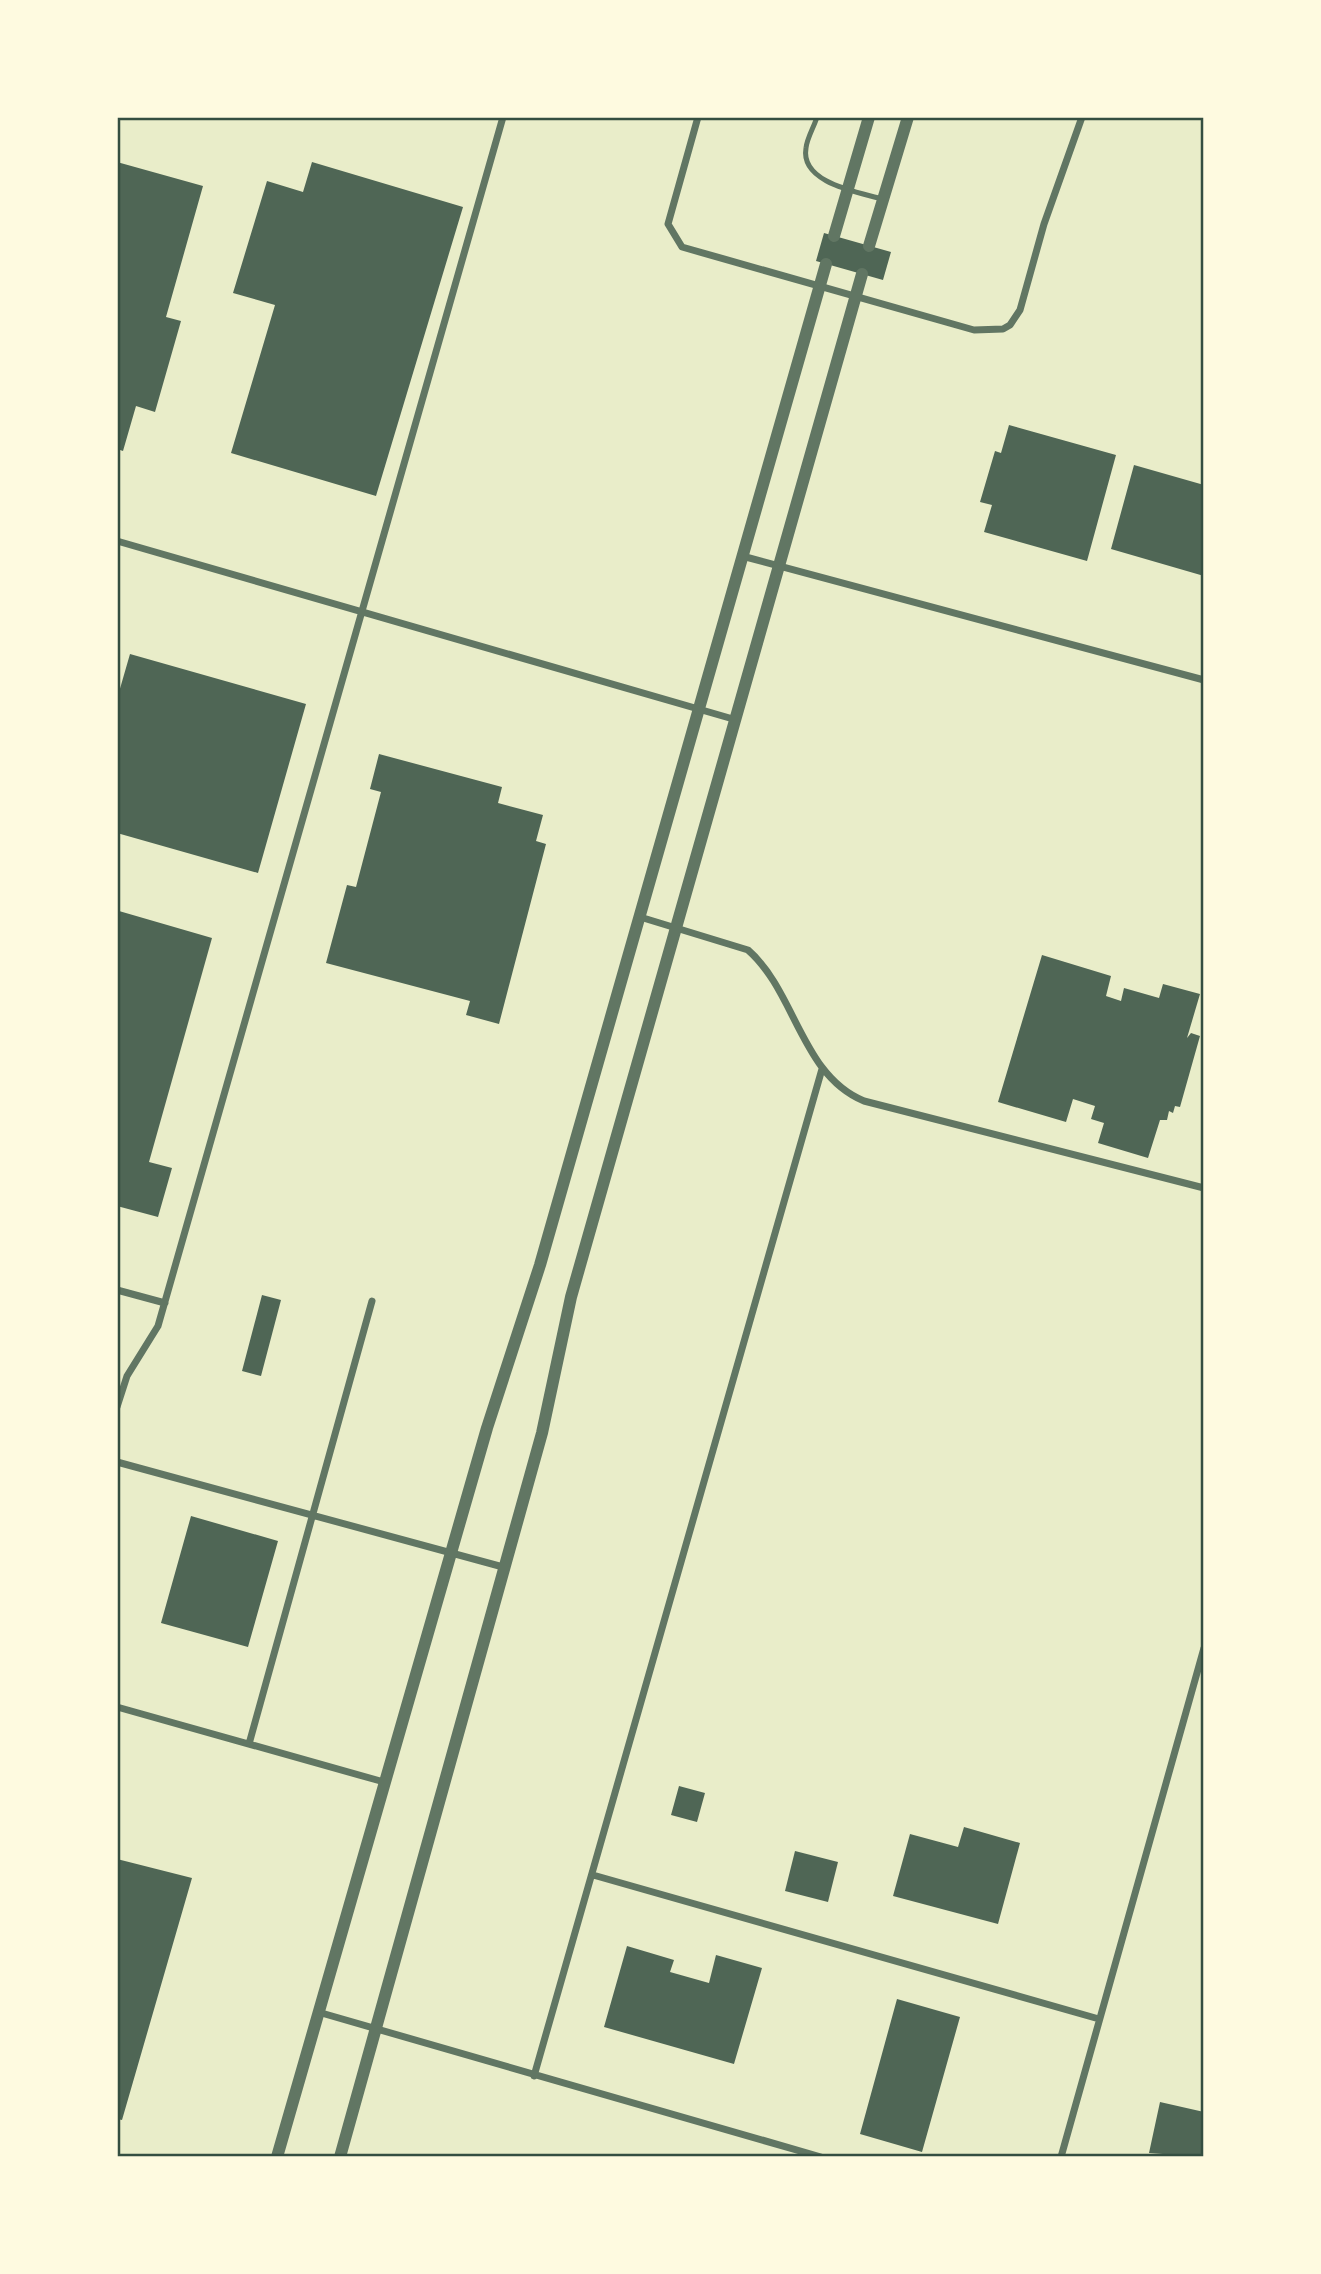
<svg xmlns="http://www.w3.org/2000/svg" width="1321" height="2274" viewBox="0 0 1321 2274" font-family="Rubik,sans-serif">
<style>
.building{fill:#4f6655}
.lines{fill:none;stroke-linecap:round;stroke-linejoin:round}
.service{stroke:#617663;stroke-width:5}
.minor{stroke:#617663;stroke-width:7}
.tertiary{stroke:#617663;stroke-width:12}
.neatline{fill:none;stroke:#344e41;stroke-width:2.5}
</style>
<rect width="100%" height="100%" fill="#e9edc9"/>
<path class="building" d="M117 162 203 186 166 317 181 321 155 412 136 406 123 451 117 449Z
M312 162 463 207 376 496 231 453 275 305 233 293 267 181 303 192Z
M824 233 891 252 883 280 816 261Z
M1009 425 1116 455 1087 561 984 532 992 505 980 502 995 451 1001 453Z
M1134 465 1204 485V576L1111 549Z
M130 654 306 704 258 873 117 833V699Z
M379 754 502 787 498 803 543 815 536 841 546 844 499 1024 466 1015 470 1001 326 963 347 885 356 887 381 792 370 789Z
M119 911 212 938 149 1162 172 1168 158 1217 117 1206Z
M1042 955 1111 976 1106 996 1121 1001 1124 988 1159 998 1163 984 1200 994 1187 1038 1191 1033 1200 1036 1180 1107 1175 1106 1173 1113 1169 1111 1167 1120H1160L1148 1158 1098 1143 1104 1123 1091 1119 1095 1106 1073 1099 1066 1122 998 1102Z
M262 1295 281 1300 261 1376 242 1371Z
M191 1516 278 1541 248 1647 161 1623Z
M679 1786 705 1793 697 1822 671 1815Z
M964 1827 1020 1843 998 1924 893 1896 910 1834 958 1847Z
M795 1851 838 1862 828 1902 785 1891Z
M117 1859 192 1878 122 2120 117 2119Z
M627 1946 674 1960 670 1972 709 1983 716 1955 762 1968 734 2064 604 2027Z
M897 1999 960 2017 922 2152 860 2134Z
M1160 2102 1204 2112V2157L1149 2153Z"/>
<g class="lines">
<path class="service" d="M817 117C814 127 807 138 806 148 800 183 858 192 882 199"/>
<path class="minor" d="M698 117 668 224 682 247 974 330 1003 329 1010 325 1020 310 1044 224 1082 117
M117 541 733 719
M742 556 1204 680
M640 917 748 950C796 992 801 1075 864 1101L1204 1188
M117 1290 165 1303
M117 1407 127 1376 158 1326 503 117
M117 1462 503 1567
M117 1707 384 1782
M249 1744 372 1301
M593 1875 1099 2019
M318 2012 821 2157
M534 2076 822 1069
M1061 2157 1204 1648"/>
<path class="tertiary" d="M834 236 869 117
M869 246 908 117
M277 2157 487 1428 540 1265 826 264
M340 2157 542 1433 571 1297 862 274"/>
</g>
<rect width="1321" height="2274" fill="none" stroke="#fefae0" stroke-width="238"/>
<rect x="119" y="119" width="1083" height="2036" class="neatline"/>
</svg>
